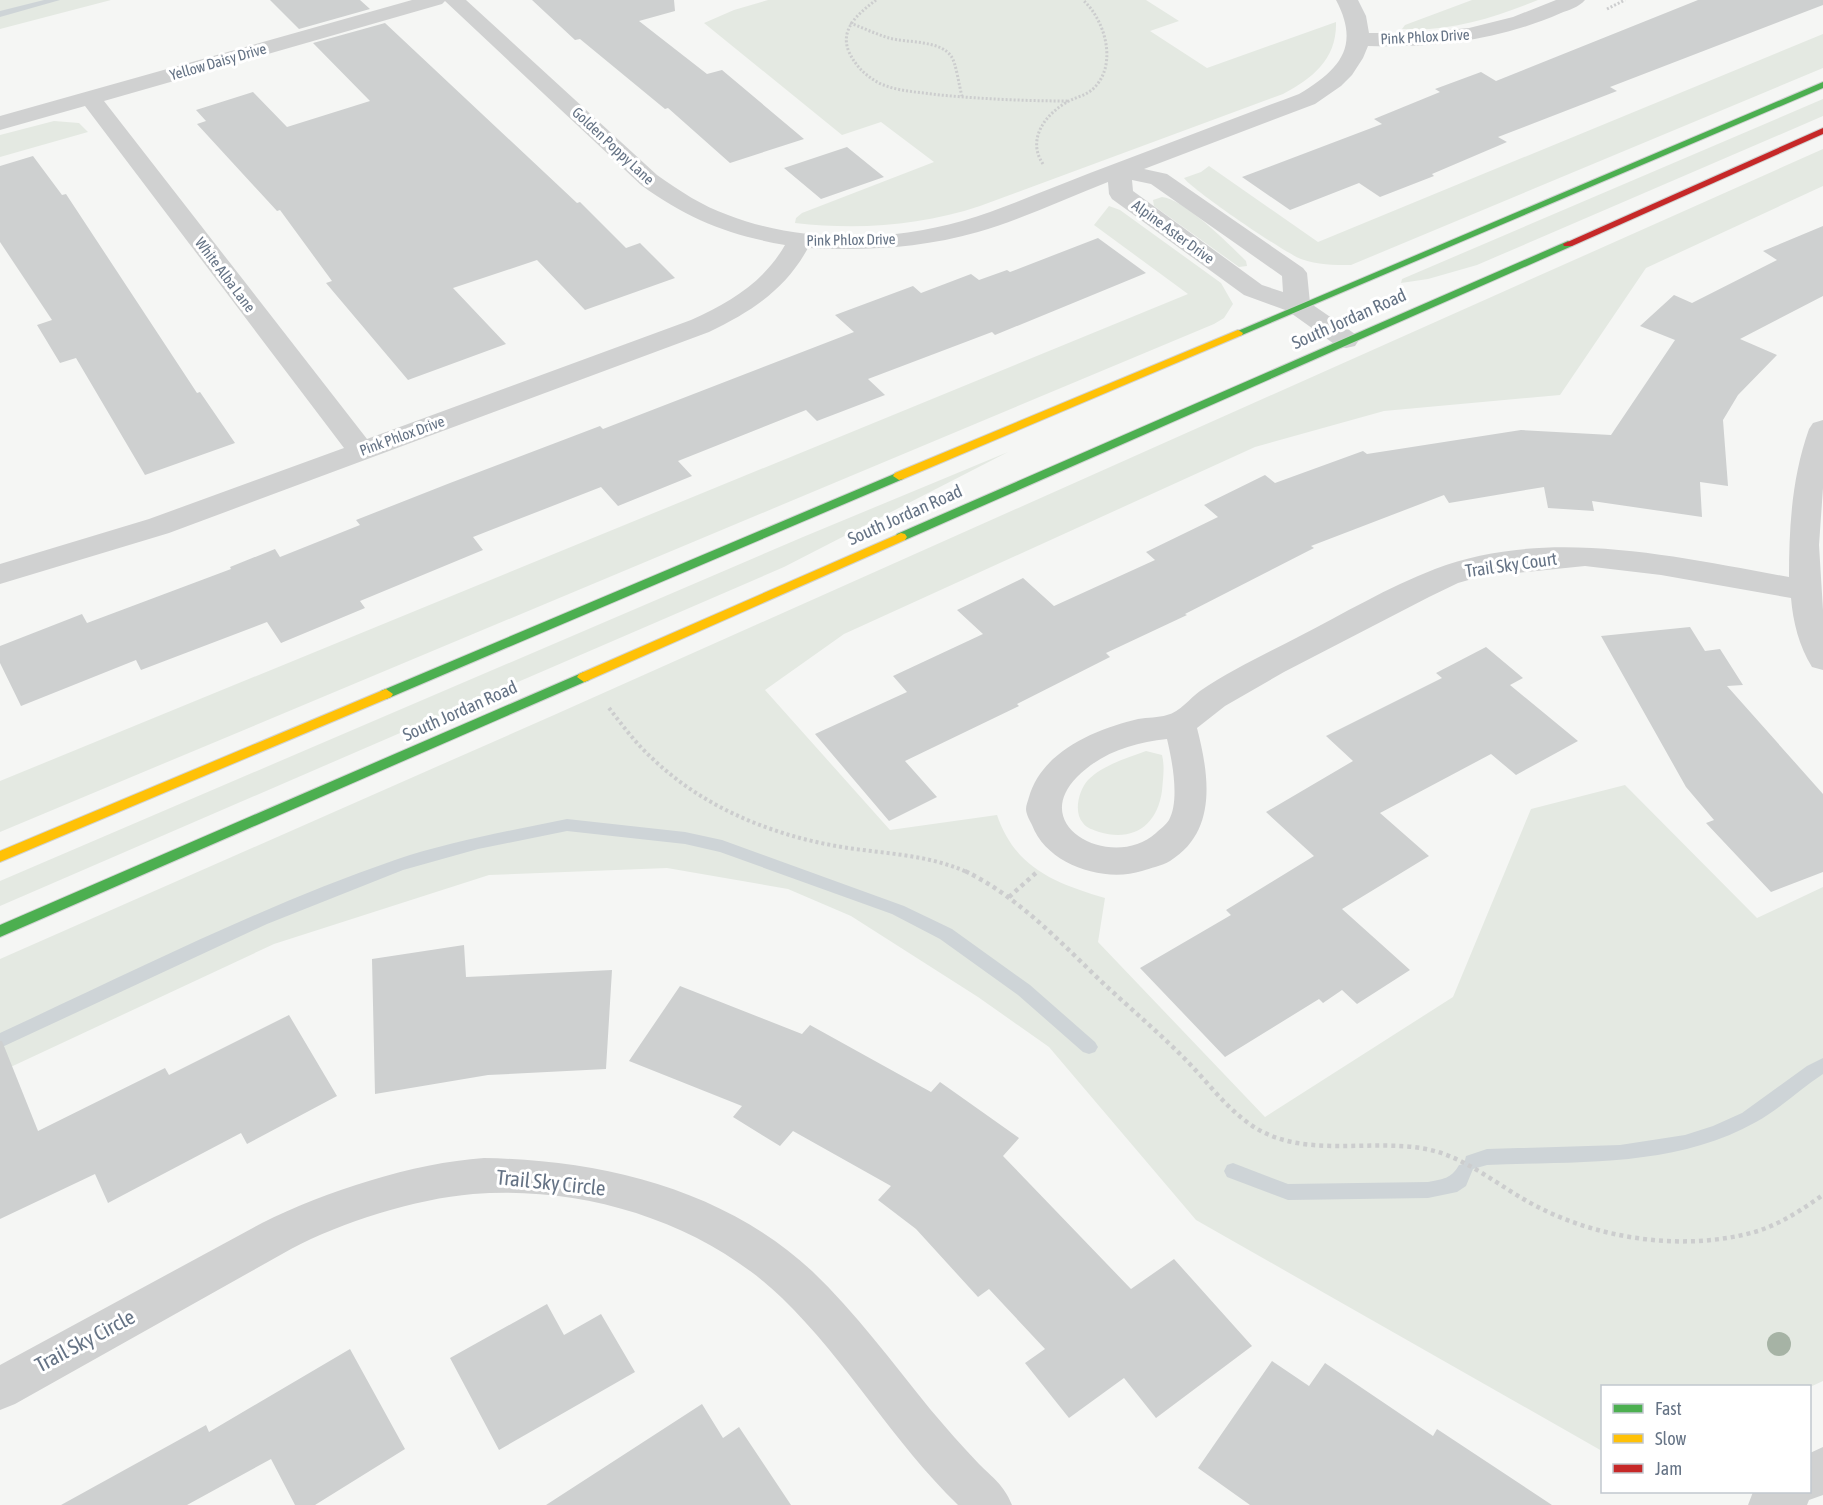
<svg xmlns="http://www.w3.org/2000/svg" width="1823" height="1505" viewBox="0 0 1823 1505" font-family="'Asap Condensed',sans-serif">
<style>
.green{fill:#e4e9e2}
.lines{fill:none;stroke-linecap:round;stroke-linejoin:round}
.stream{fill:#ced4d7;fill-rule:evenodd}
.building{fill:#ced0d0}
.fast-casing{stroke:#d1d3d3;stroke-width:2}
.slow-casing{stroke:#d1d3d3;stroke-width:2}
.jam-casing{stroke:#d1d3d3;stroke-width:2}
.path-far2{stroke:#cccdce;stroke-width:3;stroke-dasharray:2 2;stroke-linecap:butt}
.path-far1{stroke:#cccdce;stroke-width:4;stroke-dasharray:3 3;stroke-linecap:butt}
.path{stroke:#cccdce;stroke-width:4.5;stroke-dasharray:4 4;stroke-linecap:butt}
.street{fill:#d0d1d1;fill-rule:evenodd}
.fast{fill:#4caf50;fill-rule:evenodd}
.slow{fill:#ffc107;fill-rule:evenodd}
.jam{fill:#c62828;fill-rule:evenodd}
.tree{fill:#a6b3a5}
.labels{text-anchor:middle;stroke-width:6;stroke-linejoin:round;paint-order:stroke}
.far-street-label{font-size:15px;fill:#657385;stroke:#fff}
.street-label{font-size:18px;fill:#657385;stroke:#fff}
.near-street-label{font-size:21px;fill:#657385;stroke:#fff}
</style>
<rect width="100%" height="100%" fill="#f5f6f4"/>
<path class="green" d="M0 0H111L0 29Z
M768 0H1146L1179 21 1150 31 1207 68 1336 22C1337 59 1313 78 1283 94L980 206C920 226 858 230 795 223L796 218 802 213 934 162 881 122 842 135 704 23 734 10Z
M1472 0H1538C1494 18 1450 32 1402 29L1405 25Z
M1823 34V68L1351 265C1333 265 1318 265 1301 259 1286 254 1191 189 1184 178L1201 172 1209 166 1318 242Z
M1823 99V116L1477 265 1428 279 1401 283 1402 279Z
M54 121 79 123 88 132 0 157V135Z
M1823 149V186L1646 268 1560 395 1384 411 1255 447 844 634 765 690 890 830 997 815C1015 868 1055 883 1105 898L1098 942 1265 1117 1453 997 1531 809 1625 785 1757 918 1823 887V1381L1810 1387 1602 1386V1451L1196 1220 1049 1047 978 997 851 916 788 889 667 868 489 875 274 944 0 1072V959L554 715Z
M1162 197C1184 199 1230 245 1246 261L1247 266 1239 267 1154 206 1153 200Z
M1109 206 1120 210 1221 283 1233 304 1224 318 1214 324 0 832V781L1188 294 1094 225Z
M1008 452 784 567 0 906V881L803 537Z
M1146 751 1162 755C1165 767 1163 778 1162 791 1157 826 1133 842 1099 832 1094 830 1086 828 1083 823 1073 812 1079 790 1088 780 1103 765 1127 758 1146 751Z"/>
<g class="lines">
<path class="stream" d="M44 0H60L0 17V11Z
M567 819 685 832 722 840 904 906 952 929 1030 985 1095 1042 1098 1047 1095 1052 1089 1054 1083 1052 1018 995 940 939 892 914 720 852 685 844 567 831 478 849 403 870 267 924 0 1048V1033C130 973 259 907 395 860 451 841 509 831 567 819Z
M1823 1058V1074C1800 1089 1780 1109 1756 1122 1674 1168 1578 1161 1487 1165L1473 1169 1466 1186 1457 1192 1428 1198 1288 1200 1227 1177 1224 1171 1227 1165 1233 1163 1288 1184 1428 1182C1443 1179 1451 1179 1459 1165L1464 1164 1466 1156 1487 1149 1620 1145 1685 1135 1713 1126 1742 1113 1807 1066Z"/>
</g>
<path class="building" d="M270 0H360L370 9 299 29Z
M532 0H674L675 11 639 21 707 74 722 70 804 139 730 163 668 108 665 109 580 39 575 40Z
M1698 0H1823V5L1610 87 1617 91 1498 137 1507 142 1432 174 1434 176 1380 197 1359 183 1290 210 1242 177 1382 124 1374 119 1440 92 1435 89 1481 72 1496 81Z
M385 23 577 203 580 202 626 248 640 243 675 278 585 310 537 260 453 288 506 344 408 380 326 283 332 281 280 210 277 211 197 124 206 121 196 110 253 92 287 127 370 101 313 43Z
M847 147 884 177 821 199 784 168Z
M33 156 62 195 66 194 197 393 200 392 235 443 145 475 76 358 60 363 37 325 52 320 0 242V166Z
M1823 226V296L1740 339 1777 355 1738 395 1723 420 1728 486 1700 482 1702 517 1592 501 1594 511 1548 508 1544 487 1449 503 1444 495 1311 546 1314 548 1185 614 1187 615 1106 653 1110 657 1017 704 1019 706 905 761 937 797 889 821 815 734 907 692 893 676 983 634 957 610 1023 578 1054 606 1155 560 1146 552 1218 517 1204 505 1265 475 1275 483 1363 451 1367 454 1521 430 1611 435 1675 340 1640 326 1674 295 1692 303 1777 260 1763 251Z
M1098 238 1146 273 995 335 992 332 868 379 885 395 817 421 806 410 678 461 692 476 618 506 601 487 473 537 483 550 360 601 365 608 281 643 267 622 141 670 136 660 21 706 0 663V646L82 614 87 623 231 569 230 567 275 549 280 557 360 525 356 520 450 483 600 426 603 429 854 332 835 315 913 286 921 293 971 274 979 280 1007 270 1010 272Z
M1690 627 1705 651 1720 649 1743 685 1727 686 1823 794V872L1771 892 1706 823 1714 820 1686 787 1601 636Z
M1486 647 1523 678 1510 685 1578 741 1516 775 1491 754 1380 813 1429 856 1342 909 1410 970 1357 1004 1342 990 1323 1003 1319 999 1225 1057 1140 968 1231 915 1226 910 1314 856 1266 812 1353 761 1326 736 1442 678 1436 673Z
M464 945 466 977 612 970 606 1069 488 1075 375 1094 372 959Z
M680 986 802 1034 810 1025 931 1092 940 1082 1019 1138 1003 1156 1131 1289 1174 1259 1252 1346 1156 1418 1124 1378 1069 1418 1025 1363 1045 1349 989 1289 978 1297 916 1229 878 1200 891 1186 793 1131 780 1146 733 1117 742 1106 629 1061Z
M289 1015 337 1096 247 1144 241 1133 108 1203 95 1174 0 1219V1041H2L38 1131 165 1068 169 1075Z
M547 1304 564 1335 601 1314 635 1372 499 1450 450 1358Z
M350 1349 405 1449 315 1505H295L271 1459 187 1505H61L206 1425 209 1432Z
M1272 1361 1309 1386 1325 1363 1433 1436 1437 1429 1552 1505H1250L1198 1468Z
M702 1404 723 1438 739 1427 791 1505H546Z"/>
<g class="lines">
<g class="fast-casing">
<path id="fast" d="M1823 82V88L1242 335 1238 336 1233 333Z
M1568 241 1573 244 1572 246 905 540H897L895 537 897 534Z
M899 472 903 473 905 476 903 479 391 697 386 699 379 694 381 691Z
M584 672 591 677 589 680 0 937V925Z"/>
</g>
<g class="slow-casing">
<path id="slow" d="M1238 330 1243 333 1242 335 903 479 899 480 893 476 895 473Z
M901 533 905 534 907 537 905 540 589 680 584 682 577 677 579 674Z
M386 689 393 694 391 697 0 862V851Z"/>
</g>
<g class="jam-casing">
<path id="jam" d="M1823 128V134L1572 246H1564L1563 244Z"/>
</g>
<path class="path-far2" d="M876 0C859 13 839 29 849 52 856 67 867 77 881 84 900 92 920 92 940 95 983 99 1026 101 1069 101
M1607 9 1625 0
M850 23C863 28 876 34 889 38 907 43 940 40 951 56 956 62 959 86 962 96
M1043 164C1026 139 1046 113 1069 101 1077 97 1087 95 1094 88 1118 64 1105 20 1083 0"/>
<path class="path-far1" d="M609 708C623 726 637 745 654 760 707 810 777 837 848 848 889 854 930 855 969 873"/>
<path class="path" d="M965 871C1019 897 1062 944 1104 984 1131 1009 1158 1032 1184 1058 1206 1080 1225 1107 1251 1125 1302 1160 1369 1138 1426 1149 1467 1157 1499 1187 1536 1206 1601 1240 1687 1252 1758 1231 1782 1223 1803 1209 1823 1195
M1009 897 1037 872"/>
<path class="street" d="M412 0H466L657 175C680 191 702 206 728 215 800 243 889 242 962 221 1005 208 1048 189 1090 173 1160 147 1229 120 1299 94 1339 70 1361 47 1336 0H1358L1366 16 1369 33H1416L1469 28 1513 17 1556 0H1585C1579 7 1569 10 1561 13 1500 40 1434 48 1368 46L1363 58 1352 75 1341 86 1315 104 1144 169 1167 174 1303 268 1307 273 1310 303 1355 334 1359 340 1355 346 1346 348 1337 346 1288 311 1244 295 1112 199 1109 194 1108 182C1065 199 1022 219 978 232 922 248 866 251 808 248 785 290 752 311 709 332L169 533 0 584V564L149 519 344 448 85 106 0 130V116ZM445 1 641 185C688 219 728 235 785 245 763 283 730 302 691 320L367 439 104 101 442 4ZM1132 180 1151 184 1282 276 1283 292 1262 285 1133 191Z
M1823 420V488L1819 545 1823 610V670L1812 667C1799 646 1793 622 1791 598L1661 575 1585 566 1479 577 1458 583 1429 597 1284 672 1225 706 1197 728C1209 775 1218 831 1170 861 1162 866 1150 868 1142 871 1104 883 1047 865 1032 825 1030 821 1026 814 1026 809 1026 805 1028 801 1029 797 1042 751 1096 729 1138 719 1148 717 1158 718 1167 715 1180 712 1190 698 1200 691 1231 670 1265 654 1298 637 1343 614 1388 587 1435 569 1548 526 1675 557 1789 577 1789 526 1792 477 1809 429L1813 423ZM1167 739C1172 760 1180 800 1169 820 1166 825 1160 829 1156 833 1114 871 1027 828 1077 777 1102 752 1133 743 1167 739Z
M484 1158C601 1160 724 1189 812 1271 856 1313 892 1362 930 1409 946 1428 962 1446 979 1464 993 1478 1004 1485 1012 1505H958C893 1442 847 1361 782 1298 702 1221 582 1185 473 1194 415 1199 342 1222 291 1249L15 1404 0 1410V1365L262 1223C326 1191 413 1163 484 1158Z
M1823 1447V1495L1809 1500 1807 1505H1748L1753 1492H1810V1453Z"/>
<use href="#fast" class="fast"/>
<use href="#slow" class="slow"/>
<use href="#jam" class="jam"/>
</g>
<circle class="tree" cx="1779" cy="1344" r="12"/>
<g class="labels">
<g class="far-street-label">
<text transform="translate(1425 37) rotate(-3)" y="5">Pink Phlox Drive</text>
<text transform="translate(218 62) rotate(-16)" y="5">Yellow Daisy Drive</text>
<text transform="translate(613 146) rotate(43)" y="5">Golden Poppy Lane</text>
<text transform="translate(1173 232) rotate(36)" y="5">Alpine Aster Drive</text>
<text transform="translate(851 240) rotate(-1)" y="5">Pink Phlox Drive</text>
<text transform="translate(225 275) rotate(53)" y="5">White Alba Lane</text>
<text transform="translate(402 436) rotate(-20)" y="5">Pink Phlox Drive</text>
</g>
<g class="street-label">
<text transform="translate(1349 319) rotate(-24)" y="6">South Jordan Road</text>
<text transform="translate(905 515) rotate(-24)" y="6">South Jordan Road</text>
<text transform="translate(1511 565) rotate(-8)" y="6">Trail Sky Court</text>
<text transform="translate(460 711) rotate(-24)" y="6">South Jordan Road</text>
</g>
<g class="near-street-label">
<text transform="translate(551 1183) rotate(6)" y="7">Trail Sky Circle</text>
<text transform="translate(85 1341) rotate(-28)" y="7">Trail Sky Circle</text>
</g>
</g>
<rect x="1601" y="1385" width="210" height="108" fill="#ffffff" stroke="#c1c7ce" stroke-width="1.5"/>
<rect x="1613" y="1404" width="30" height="9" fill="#4caf50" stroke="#c1c7ce" stroke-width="1.5"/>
<text x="1655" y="1415" font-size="18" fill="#657385">Fast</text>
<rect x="1613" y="1434" width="30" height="9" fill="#ffc107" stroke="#c1c7ce" stroke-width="1.5"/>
<text x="1655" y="1445" font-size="18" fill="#657385">Slow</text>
<rect x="1613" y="1464" width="30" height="9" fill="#c62828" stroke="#c1c7ce" stroke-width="1.5"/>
<text x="1655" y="1475" font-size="18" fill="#657385">Jam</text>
</svg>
